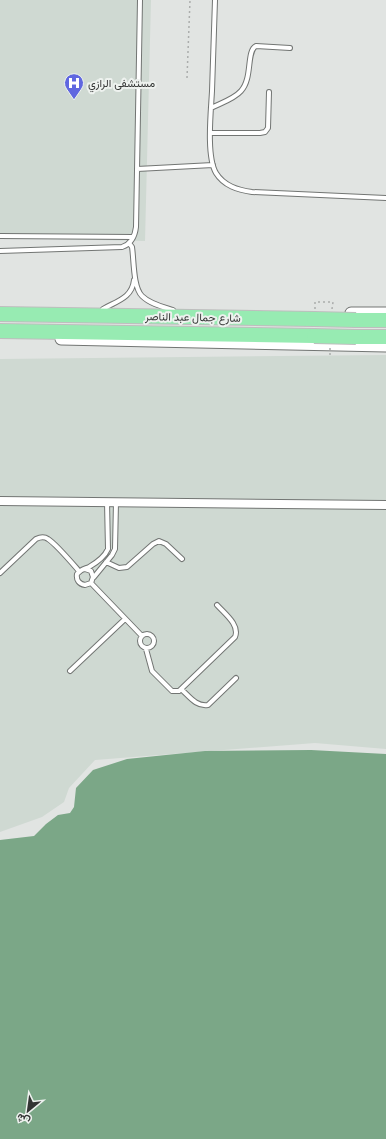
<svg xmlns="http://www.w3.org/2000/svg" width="386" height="1139" viewBox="0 0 386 1139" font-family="'PT Sans',Vazirmatn,sans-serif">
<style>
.built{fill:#cfd9d2}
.water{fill:#7ba787}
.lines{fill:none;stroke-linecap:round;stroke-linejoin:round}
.lane-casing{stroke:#727573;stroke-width:6}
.street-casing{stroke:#727573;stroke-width:10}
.secondary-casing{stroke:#727573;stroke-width:13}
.highway-casing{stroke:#bebebe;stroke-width:16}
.path{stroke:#abadac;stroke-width:1.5;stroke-dasharray:2 3;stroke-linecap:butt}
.lane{stroke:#fff;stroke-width:4}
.street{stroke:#fff;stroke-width:8}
.secondary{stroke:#fff;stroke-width:11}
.highway{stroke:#97ebb2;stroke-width:14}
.highway-bridge-casing{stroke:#bebebe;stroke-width:16;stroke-linecap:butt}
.path-bridge{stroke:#abadac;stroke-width:1.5;stroke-dasharray:2 3;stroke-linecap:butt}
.highway-bridge{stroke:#97ebb2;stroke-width:14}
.labels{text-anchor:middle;stroke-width:4;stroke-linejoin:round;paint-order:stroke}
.poi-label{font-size:11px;fill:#333534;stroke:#eef2ef;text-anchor:start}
.street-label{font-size:11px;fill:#333534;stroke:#eef2ef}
</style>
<rect width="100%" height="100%" fill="#e1e4e2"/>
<path class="built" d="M0 0H151L145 241 0 238Z
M386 355V749L315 743 95 760 69 788 64 802 42 817 0 832V359Z"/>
<path class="water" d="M311 750 386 754V1139H0V840L34 836 46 824 58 815 70 813 74 807 76 788 93 770 127 759 205 751Z"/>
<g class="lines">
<g class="lane-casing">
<path id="lane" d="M215 0C214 30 213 61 212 91 211 111 206 156 216 173 224 186 238 190 252 192L386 198
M211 108C221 103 234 99 241 91 253 78 246 51 256 46L290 48
M210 133H260L265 132 268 128 269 92
M137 169 213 165
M0 236 133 237
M129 243 132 247C134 260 133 287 142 296 150 304 163 307 173 310
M0 251 122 247C131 244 135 236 136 227L140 0
M103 309C117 301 132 298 134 280
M106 562 119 568 127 567 153 544 159 541 166 544 182 559
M85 569 91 571 93 577 91 583 85 585C79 584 76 580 77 574 81 569 84 569 89 567 96 563 105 556 108 549L107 502
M0 573 36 539C40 537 44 536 48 539 56 544 72 563 79 571
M94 577 112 555 115 549 116 502
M91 583 142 636
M140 641a7 7 0 1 1 14 0a7 7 0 1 1-14 0Z
M146 649 152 671 172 691H179L235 637C240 625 225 614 217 605
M70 671 125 619
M181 689C189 696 196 707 208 705L236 678"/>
</g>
<g class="street-casing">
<path id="street" d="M0 501 386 505"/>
</g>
<g class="secondary-casing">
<path id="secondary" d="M351 313H386
M61 339 386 346"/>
</g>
<g class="highway-casing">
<path id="highway" d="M0 314 314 319
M356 320H386
M0 331 314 336
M356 337H386"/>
</g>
<path class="path" d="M187 78 190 0
M315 309V302H333"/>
<use href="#lane" class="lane"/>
<use href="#street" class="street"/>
<use href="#secondary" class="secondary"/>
<use href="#highway" class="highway"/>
<g class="highway-bridge-casing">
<path id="highway-bridge" d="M314 319 356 320
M314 336 356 337"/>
</g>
<path class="path-bridge" d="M332 309 333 302
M330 355V346"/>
<use href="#highway-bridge" class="highway-bridge"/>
</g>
<defs>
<g id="hospital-pin" transform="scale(1)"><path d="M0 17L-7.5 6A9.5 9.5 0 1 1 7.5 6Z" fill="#6067e0" stroke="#eef2ef"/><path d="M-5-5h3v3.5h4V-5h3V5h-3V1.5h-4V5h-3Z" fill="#fff"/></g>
</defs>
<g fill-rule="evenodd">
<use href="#hospital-pin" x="74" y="83"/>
</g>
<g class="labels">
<g class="poi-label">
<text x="88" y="87">مستشفى الرازي</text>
</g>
<g class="street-label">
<text transform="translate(193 317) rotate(1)" y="4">شارع جمال عبد الناصر</text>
</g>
</g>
<g transform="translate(28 1111) rotate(209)" stroke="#eef2ef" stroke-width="3" paint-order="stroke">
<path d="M0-3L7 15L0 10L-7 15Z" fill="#333534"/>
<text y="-6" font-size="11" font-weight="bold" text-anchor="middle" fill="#333534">ش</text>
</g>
</svg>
